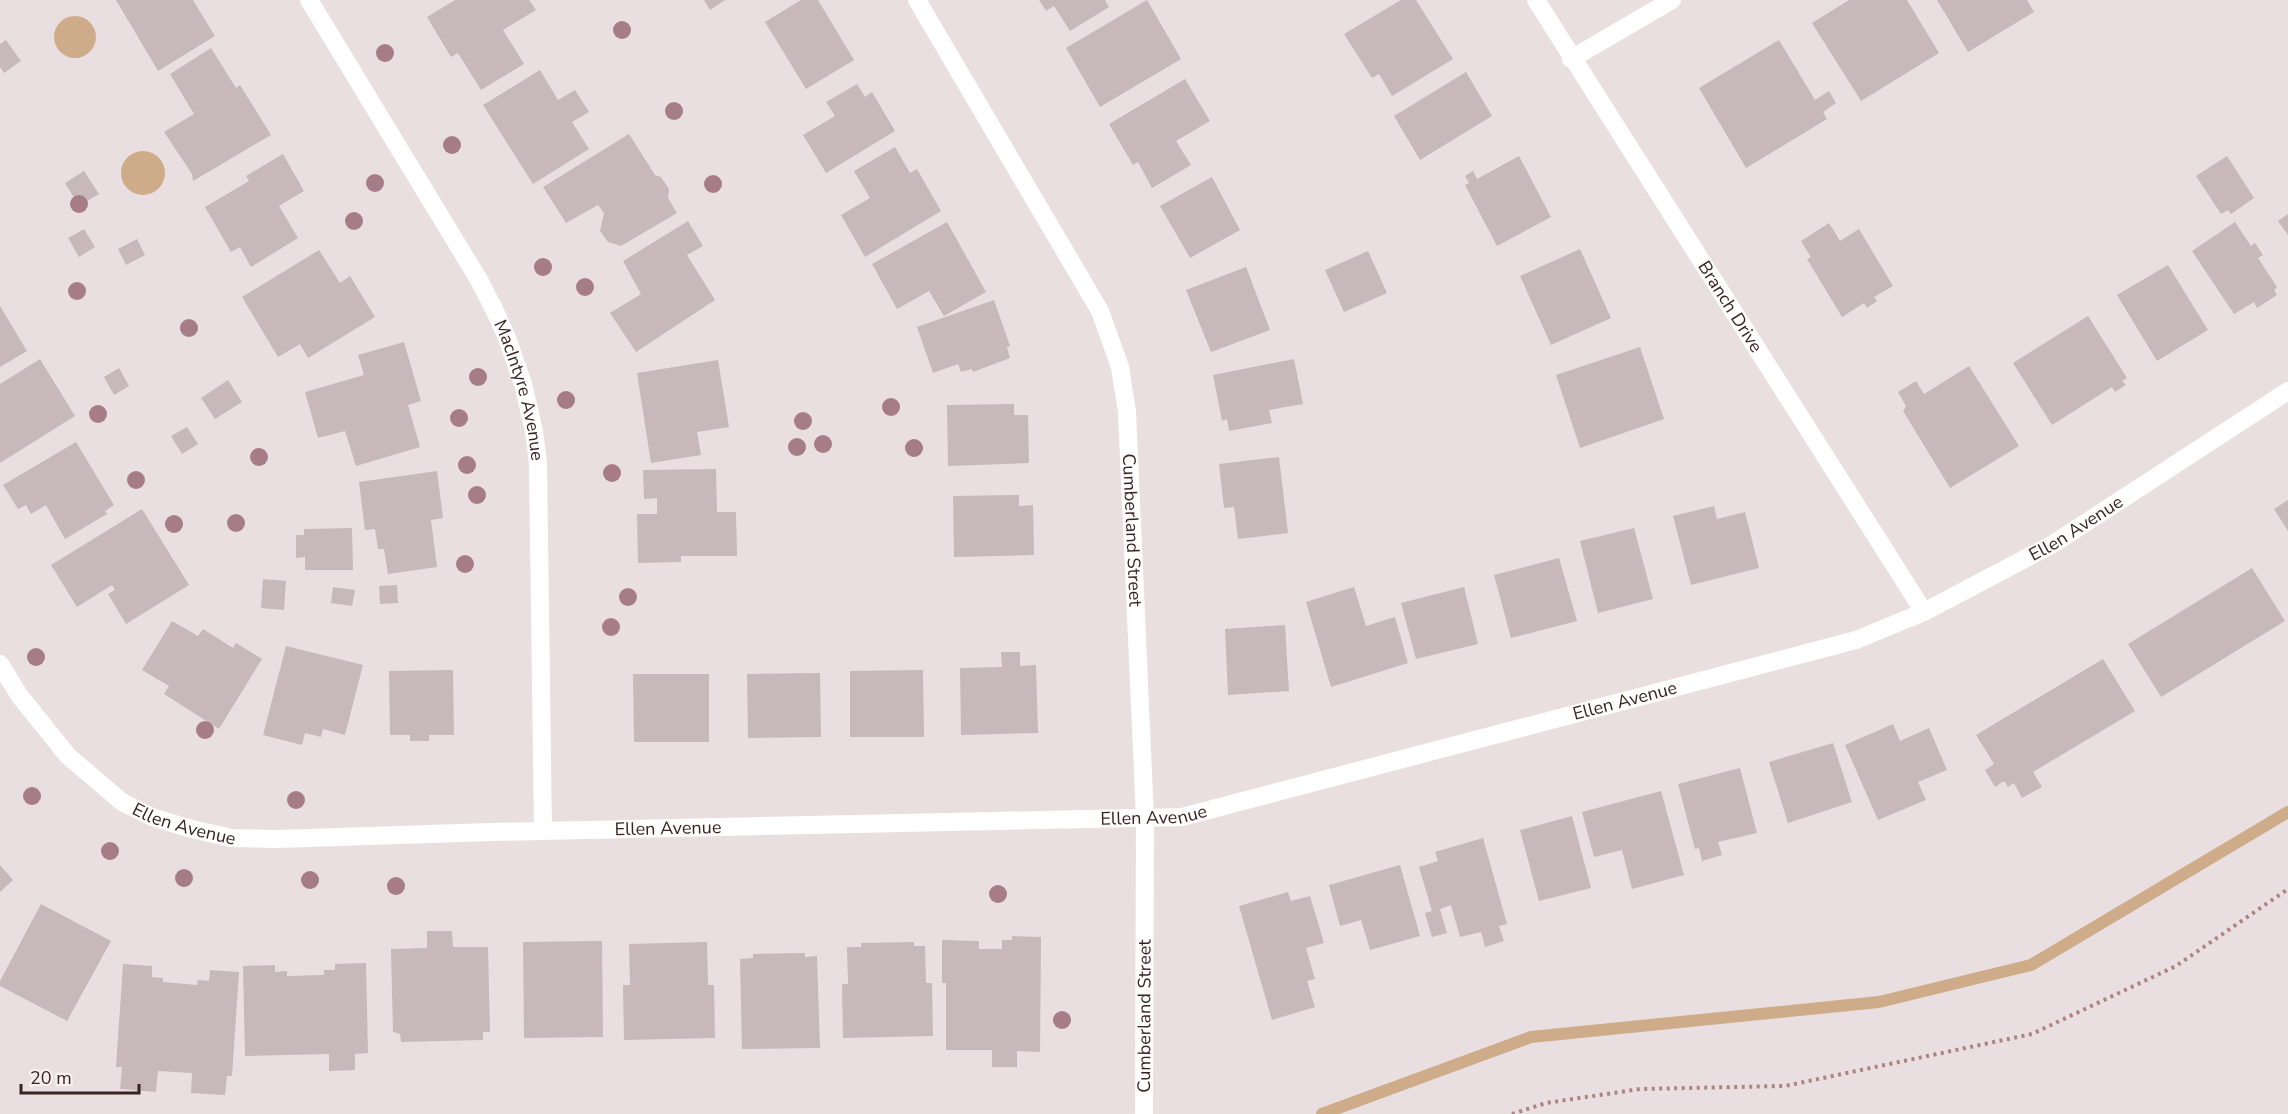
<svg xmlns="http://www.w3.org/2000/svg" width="2288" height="1114" viewBox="0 0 2288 1114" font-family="'Nunito Sans',sans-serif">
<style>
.water{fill:#ceac89}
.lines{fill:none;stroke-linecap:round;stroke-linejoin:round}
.stream{stroke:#ceac89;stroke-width:12}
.building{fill:#c7b8b9}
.path{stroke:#ad8381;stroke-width:4;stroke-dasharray:3 4.5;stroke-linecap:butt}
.street{stroke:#fff;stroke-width:18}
.secondary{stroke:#fff;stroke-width:18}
.tree{fill:#a67d87}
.labels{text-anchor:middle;stroke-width:4.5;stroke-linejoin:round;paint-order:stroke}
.street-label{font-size:18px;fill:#392321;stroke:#f7f0f1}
</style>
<rect width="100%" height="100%" fill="#eadfe0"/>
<path class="water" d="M54 37a21 21 0 1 1 42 0a21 21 0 1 1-42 0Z
M121 173a22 22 0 1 1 44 0a22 22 0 1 1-44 0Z"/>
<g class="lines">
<path class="stream" d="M1322 1114 1531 1037 1879 1002 2031 965 2288 812"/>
</g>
<path class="building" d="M116 0H193L215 36 158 71Z
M455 0H529L536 10 503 30 524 64 481 90 458 53 451 57 427 17Z
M704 0H725L710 10Z
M801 0H818L854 60 806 89 765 22Z
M1039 0H1105L1109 7 1070 31 1054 6 1046 11Z
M1147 0 1181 59 1100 107 1066 48Z
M1401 0H1416L1453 59 1392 96 1379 74 1372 78 1344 34Z
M1849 0H1907L1939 53 1861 101 1812 23Z
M1937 0H2027L2034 12 1968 52Z
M6 40 21 61 4 73 0 67V44Z
M1779 40 1815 100 1829 91 1836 103 1823 112 1827 119 1746 168 1699 88Z
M211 48 236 88 240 85 271 135 193 181 192 174 164 132 194 114 170 74Z
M540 70 558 100 575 90 589 112 572 122 589 149 533 184 483 105Z
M1466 72 1492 116 1420 160 1394 116Z
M1185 79 1210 121 1176 141 1191 165 1152 188 1138 162 1133 165 1109 124Z
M857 84 865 97 872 92 895 131 826 173 803 135 835 116 826 102Z
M629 134 655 175 661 177 669 189 668 198 677 213 621 246 608 242 600 231 604 213 598 205 566 223 543 187Z
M895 147 910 173 917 169 941 211 865 257 841 215 870 198 854 171Z
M283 154 304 191 279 206 298 238 251 267 240 247 231 252 205 207 249 181 246 176Z
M1519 156 1551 217 1497 246 1465 185 1469 183 1465 176 1473 171 1477 179Z
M2227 156 2254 198 2231 214 2228 210 2221 214 2196 176Z
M84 171 99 194 79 206 65 183Z
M1212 177 1240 230 1190 258 1160 206Z
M2288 214V235L2278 221Z
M688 221 703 246 687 255 715 300 636 352 610 313 641 294 623 261Z
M947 222 986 292 944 316 929 291 897 309 872 264Z
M2235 222 2251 246 2255 243 2263 255 2258 258 2277 287 2274 290 2277 295 2257 308 2254 302 2234 314 2192 251Z
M1829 223 1840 241 1859 229 1893 286 1874 297 1877 301 1867 308 1864 303 1842 317 1807 259 1811 257 1801 241Z
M84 229 95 247 79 257 68 238Z
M137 239 145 255 126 265 118 249Z
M1580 249 1611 318 1551 345 1520 276Z
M319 250 340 283 350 276 375 317 308 358 300 344 278 357 242 297Z
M1368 251 1387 293 1344 312 1325 270Z
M2168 265 2208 330 2157 361 2117 295Z
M1246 267 1270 330 1211 352 1186 290Z
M994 300 1010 346 1007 347 1010 358 973 372 972 369 961 372 958 364 933 373 917 327Z
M0 306 27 351 0 367Z
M2088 316 2127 378 2122 381 2126 385 2115 392 2112 387 2052 425 2013 363Z
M404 342 421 401 408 405 420 447 356 466 345 431 318 438 305 392 364 375 358 355Z
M1640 347 1664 419 1580 448 1556 375Z
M40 359 75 416 0 463V384Z
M1294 359 1303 404 1269 410 1272 423 1229 431 1227 419 1222 421 1213 375Z
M718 360 729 427 697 432 701 455 651 463 637 373Z
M1969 366 2019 446 1950 488 1903 411 1906 406 1898 392 1916 381 1924 394Z
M119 368 129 386 114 395 104 377Z
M228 380 242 402 215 419 201 398Z
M1014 404V415H1028L1029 463 948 466 947 405Z
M187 427 198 444 182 454 171 436Z
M76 442 114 505 105 511 107 514 65 539 46 505 31 514 26 505 18 509 3 485Z
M1279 457 1288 533 1238 539 1234 507 1224 508 1219 464Z
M716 469 717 512H736L737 556H681V562L638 563 637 514H657V498L644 499 643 470Z
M437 471 443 518 431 520 437 567 388 574 384 549H378L375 529 365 530 359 482Z
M1019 495V506L1033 505 1034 555 954 557 953 496Z
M2288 500V531L2274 509Z
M1714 506 1717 519 1745 512 1759 568 1691 585 1673 516Z
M142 509 189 585 126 624 108 594 115 590 112 585 77 607 51 565Z
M352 528 353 570H305V557L296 558V535H304V529Z
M1634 528 1653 599 1598 613 1580 541Z
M1559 558 1577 621 1511 638 1494 575Z
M2252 568 2285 621 2161 697 2128 644Z
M263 579 286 581 284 610 261 608Z
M397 585 398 603 380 604 379 586Z
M333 587 355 590 352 606 331 603Z
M1354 587 1366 626 1395 617 1408 663 1331 687 1306 602Z
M1464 587 1478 644 1416 659 1401 603Z
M172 621 198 636 203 629 233 648 236 643 262 659 219 729 164 694 169 686 142 670Z
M1285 625 1289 691 1228 695 1225 629Z
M286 646 363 665 345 735 323 729 321 737 305 733 302 745 263 735Z
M1001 652H1020V666L1036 665 1038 733 961 735 960 668 1002 667Z
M2103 659 2135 711 2033 772 2042 787 2022 798 2014 783 2008 787 2004 781 1995 787 1985 770 1994 764 1976 735Z
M453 670 454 735H429V741H410V735H390L389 671Z
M923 670 924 737H850V671Z
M820 673 821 737 748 738 747 674Z
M633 674H709V742H634Z
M1893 724 1900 741 1929 728 1947 770 1918 782 1926 800 1878 820 1845 745Z
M1833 743 1852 802 1788 823 1769 762Z
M1740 768 1757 833 1718 842 1722 855 1702 861 1699 848 1695 849 1678 784Z
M1661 791 1684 875 1632 889 1622 850 1594 857 1582 812Z
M1572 816 1591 888 1539 901 1520 830Z
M1483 838 1507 924 1499 926 1504 941 1485 947 1481 932 1460 937 1451 905 1440 909 1447 933 1432 937 1425 913 1432 911 1419 867 1438 861 1435 852Z
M0 865 13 880 0 892Z
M1400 865 1420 936 1370 950 1361 920 1340 926 1329 885Z
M1288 892 1291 901 1310 896 1324 943 1306 948 1315 979 1307 981 1315 1007 1272 1020 1239 906Z
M41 904 111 941 67 1021 0 986V981Z
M427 931H452L453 947H488L490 1032H483V1040L401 1042 400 1034 393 1032 391 949 427 948Z
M1012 936 1041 937 1040 1052 1017 1051V1067H992V1050H946V983H942V940L979 941V949H1002V940H1012Z
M602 941 603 1037 524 1038 523 942Z
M707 942 708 985H714L715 1038 624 1040 623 985H630L629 944Z
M914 942V946H925L926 983H932L933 1036 843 1038 842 984H848L847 947H861V943Z
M805 953V957L817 956 820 1048 742 1049 740 959 753 958V954Z
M366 963 368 1053 355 1054V1070L329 1071V1054L245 1056 243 966 275 965V972L287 971V976L324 975V970H335V964Z
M123 964 152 966V977L163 978V982L197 985 198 980 209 981 210 970 239 972 232 1076H227L225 1095 191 1093 192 1073 158 1071 156 1092 120 1089 122 1067H116Z"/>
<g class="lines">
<path class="path" d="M1512 1114 1546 1103 1640 1089 1785 1086 2032 1034 2176 966 2288 889"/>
<g class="street">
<path id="s1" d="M309 0 479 280 494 309 507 338 523 384 534 431 538 463 543 831"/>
<path id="s2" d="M917 0 1100 311 1120 367 1127 412 1145 818"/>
<path id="s3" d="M1536 0 1924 612"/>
<path d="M1571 59 1672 0"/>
<path id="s4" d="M0 664 19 695 68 756 122 802 152 817 188 828 231 838 277 839 491 832 1182 817 1856 640 1924 612 2053 544 2288 391"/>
</g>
<path class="secondary" id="s5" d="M1144 1114 1145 818"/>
</g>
<g class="tree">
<circle cx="622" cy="30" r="9"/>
<circle cx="385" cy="53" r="9"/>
<circle cx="674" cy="111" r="9"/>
<circle cx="452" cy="145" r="9"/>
<circle cx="375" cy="183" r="9"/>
<circle cx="713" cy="184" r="9"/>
<circle cx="79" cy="204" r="9"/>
<circle cx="354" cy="221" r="9"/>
<circle cx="543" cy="267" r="9"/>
<circle cx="585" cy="287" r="9"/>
<circle cx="77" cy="291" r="9"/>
<circle cx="189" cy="328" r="9"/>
<circle cx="478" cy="377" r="9"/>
<circle cx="566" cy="400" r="9"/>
<circle cx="891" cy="407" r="9"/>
<circle cx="98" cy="414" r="9"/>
<circle cx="459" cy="418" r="9"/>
<circle cx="803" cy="421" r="9"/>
<circle cx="823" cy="444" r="9"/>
<circle cx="797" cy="447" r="9"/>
<circle cx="914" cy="448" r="9"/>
<circle cx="259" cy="457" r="9"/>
<circle cx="467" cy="465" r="9"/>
<circle cx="612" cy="473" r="9"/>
<circle cx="136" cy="480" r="9"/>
<circle cx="477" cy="495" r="9"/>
<circle cx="236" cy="523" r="9"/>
<circle cx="174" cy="524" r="9"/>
<circle cx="465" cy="564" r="9"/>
<circle cx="628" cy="597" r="9"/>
<circle cx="611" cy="627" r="9"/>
<circle cx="36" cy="657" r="9"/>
<circle cx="205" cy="730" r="9"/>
<circle cx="32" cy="796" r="9"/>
<circle cx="296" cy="800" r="9"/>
<circle cx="110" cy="851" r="9"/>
<circle cx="184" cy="878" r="9"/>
<circle cx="310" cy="880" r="9"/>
<circle cx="396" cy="886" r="9"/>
<circle cx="998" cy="894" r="9"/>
<circle cx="1062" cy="1020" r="9"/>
</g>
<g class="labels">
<g class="street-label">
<text dy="6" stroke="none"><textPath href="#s3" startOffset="363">Branch Drive</textPath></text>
<text dy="6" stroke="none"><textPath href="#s1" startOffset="446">MacIntyre Avenue</textPath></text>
<text dy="6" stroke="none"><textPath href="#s4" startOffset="2196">Ellen Avenue</textPath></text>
<text dy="6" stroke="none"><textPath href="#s2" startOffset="584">Cumberland Street</textPath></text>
<text dy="6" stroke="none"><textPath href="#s4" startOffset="1710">Ellen Avenue</textPath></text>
<text dy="6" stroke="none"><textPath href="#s4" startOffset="1224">Ellen Avenue</textPath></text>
<text dy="6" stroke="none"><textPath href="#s4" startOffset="252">Ellen Avenue</textPath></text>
<text dy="6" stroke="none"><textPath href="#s4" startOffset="738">Ellen Avenue</textPath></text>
<text dy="6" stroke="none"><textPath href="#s5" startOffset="98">Cumberland Street</textPath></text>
</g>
</g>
<path d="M21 1084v9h118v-9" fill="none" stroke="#392321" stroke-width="3"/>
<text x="30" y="1084" font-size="18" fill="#392321" stroke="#f7f0f1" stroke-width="4.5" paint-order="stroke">20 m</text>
</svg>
